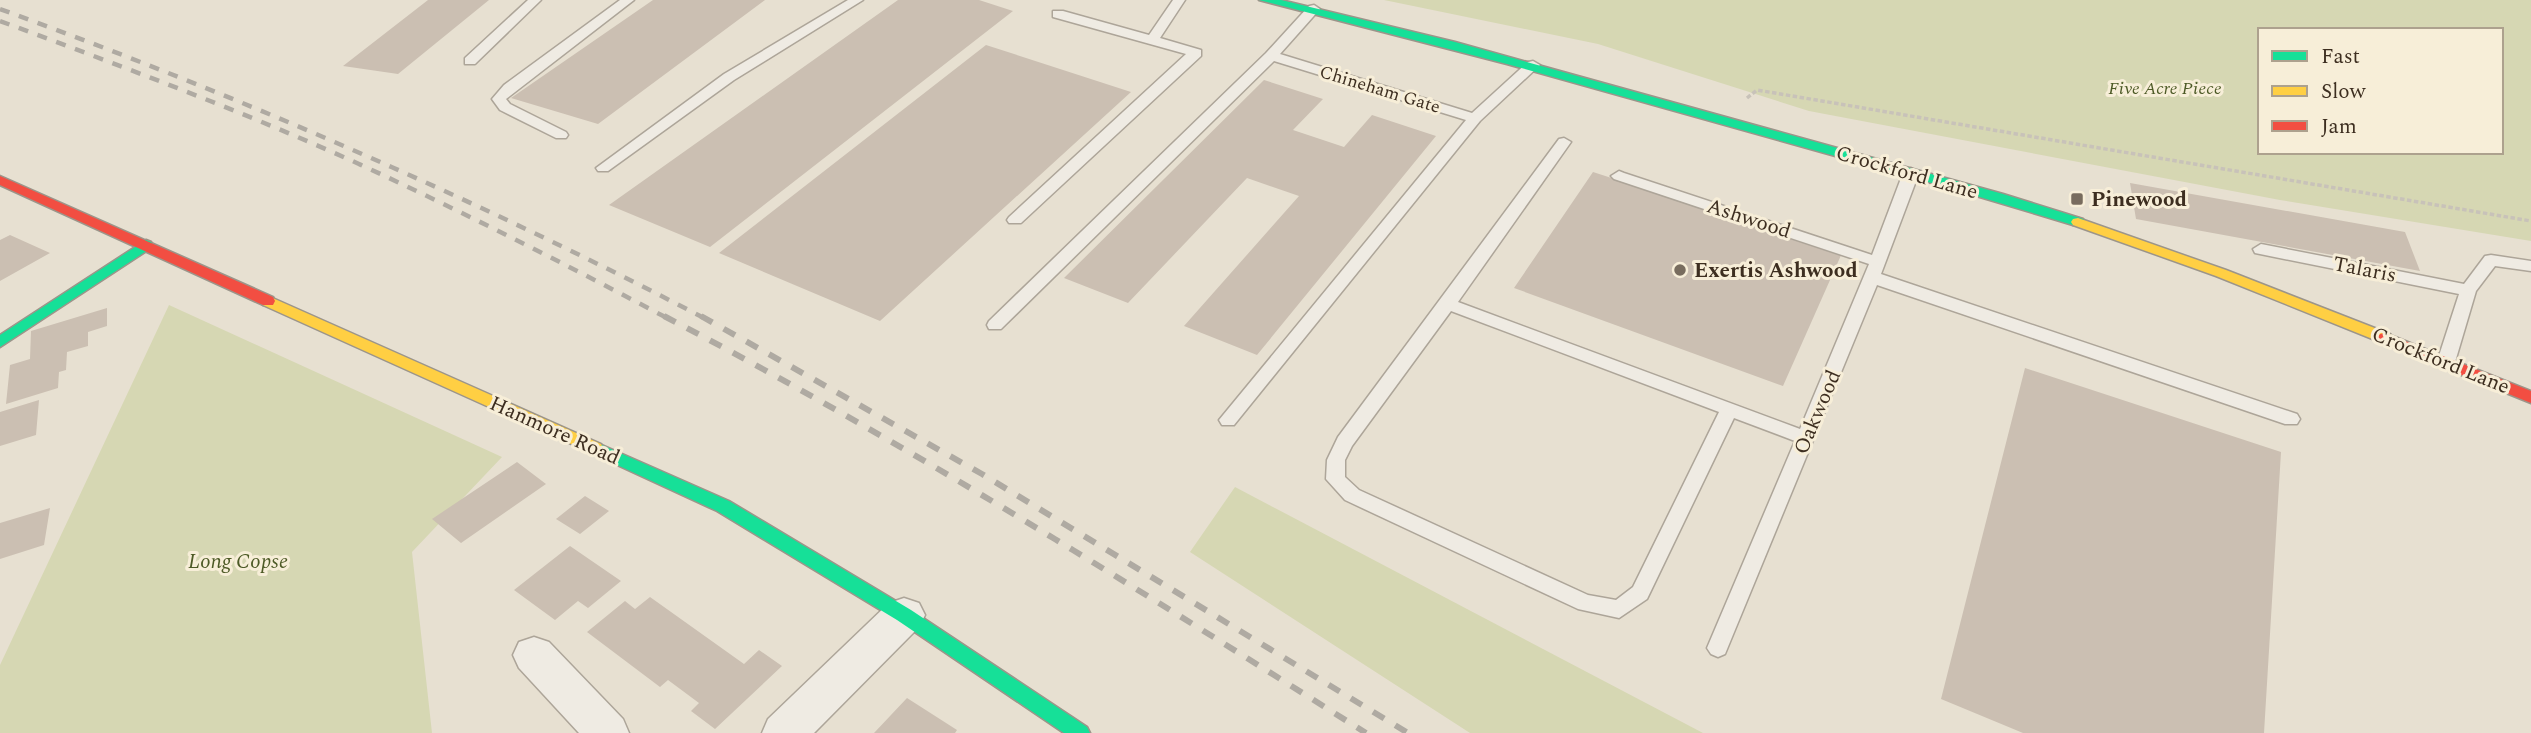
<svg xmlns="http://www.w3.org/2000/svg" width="2531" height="733" viewBox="0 0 2531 733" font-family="Spectral,serif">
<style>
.green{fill:#d6d7b3;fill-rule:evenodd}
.building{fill:#cbbfb2}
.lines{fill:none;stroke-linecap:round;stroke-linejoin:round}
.lane-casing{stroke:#ada599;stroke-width:3}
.street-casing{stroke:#ada599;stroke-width:3}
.fast-casing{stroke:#9c958a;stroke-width:3}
.slow-casing{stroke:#9c958a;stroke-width:3}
.jam-casing{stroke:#9c958a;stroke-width:3}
.path{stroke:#c8c2b9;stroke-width:3.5;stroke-dasharray:4.5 2.5;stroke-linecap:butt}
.lane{fill:#efebe3;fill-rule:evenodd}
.street{fill:#efebe3;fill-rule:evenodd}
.fast{fill:#16e098;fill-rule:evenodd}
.slow{fill:#ffcf43;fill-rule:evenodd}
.jam{fill:#f24e42;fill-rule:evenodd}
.rail-far1{stroke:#afaaa2;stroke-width:4.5;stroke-dasharray:10 10;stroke-linecap:butt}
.rail{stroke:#afaaa2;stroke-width:6;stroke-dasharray:13 13;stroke-linecap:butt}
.poi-dot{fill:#786c5e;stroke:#f7eed8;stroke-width:2.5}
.labels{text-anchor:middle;stroke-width:6;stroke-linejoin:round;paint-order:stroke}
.far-park-label{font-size:18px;font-style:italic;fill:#4d5a26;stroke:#f7eed8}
.far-street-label{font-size:18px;fill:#3d2e20;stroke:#f7eed8}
.street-label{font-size:21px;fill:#3d2e20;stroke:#f7eed8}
.poi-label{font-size:21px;font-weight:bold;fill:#3d2e20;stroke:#f7eed8;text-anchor:start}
.park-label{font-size:21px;font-style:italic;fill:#4d5a26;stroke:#f7eed8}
</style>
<rect width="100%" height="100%" fill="#e7e0d1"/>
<path class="green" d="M1384 0H2531V241L2280 200 1809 111 1598 44ZM2260 30H2501V152H2260Z
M169 305 502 457 412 552 432 733H0V665Z
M1235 487 1703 733H1470L1190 552Z"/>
<path class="building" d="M428 0H489L398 74 343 66Z
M653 0H765L598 124 511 98Z
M898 0H979L1013 11 710 247 609 205Z
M986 45 1131 92 880 321 719 253Z
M1264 80 1323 99 1293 130 1344 147 1372 115 1436 136 1257 355 1184 326 1299 196 1247 178 1128 303 1064 278Z
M1593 172 1842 253 1783 386 1514 288Z
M2130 183 2405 232 2420 271 2136 219Z
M10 235 50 253 0 281V240Z
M107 308V326L88 332V346L67 352 66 370 59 372 58 388 6 404 10 365 30 359 31 331Z
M2025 368 2281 452 2264 733H2023L1941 699Z
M39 400 36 435 0 446V412Z
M517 462 546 484 461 543 432 519Z
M585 496 609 511 580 534 556 519Z
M50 508 44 545 0 559V523Z
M570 546 621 581 588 608 578 601 555 620 514 590Z
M650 597 744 664 759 650 782 666 715 729 691 711 699 703 668 680 660 687 587 632 625 601 635 609Z
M907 698 957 730 955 733H874Z"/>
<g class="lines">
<g class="lane-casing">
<path id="lane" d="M528 0H541L475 64H465V58Z
M620 0H634L506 99 510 104 566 132 568 135 566 138H556L500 110 492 99 504 85Z
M848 0H863L734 80 608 171H598L596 168 724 74Z
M1173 0H1185L1160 38 1201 50V56L1021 223H1009L1007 220 1009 217 1186 54 1053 17V11H1063L1149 35Z
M1314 5 1320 9 1280 54 1472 113 1528 62 1533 61 1540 65 1480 121 1234 425H1222L1219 420 1466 120 1274 61 1001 329H989L987 325 989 321 1266 53 1309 6Z
M1564 138 1571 142 1458 302 1800 429 1869 264 1614 179 1611 176 1619 171 1624 173 1872 255 1903 173 1911 168 1919 173 1881 274 2297 414 2300 419 2297 424H2285L1877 285 1725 654 1718 657 1711 654 1707 648 1795 441 1734 418 1647 599 1619 618 1578 609 1345 500 1326 479 1327 460 1338 437 1559 139ZM1451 311 1719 412 1633 587 1616 600 1588 595 1359 490 1345 477V460L1352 446Z
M2261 244 2464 284 2485 256 2491 255 2531 261V271L2495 266 2476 291 2455 362 2446 368 2437 362 2459 294 2255 253 2253 249Z"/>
</g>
<g class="street-casing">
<path id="street" d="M904 598 919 603 925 615 919 627 814 733H762L768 719 889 603Z
M534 637 549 642 623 719 629 733H579L519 668 513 655 519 642Z"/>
</g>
<g class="fast-casing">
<path id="fast" d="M1259 0H1281L1455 42 2003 194 2083 219 2085 222 2083 225H2073L1953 189 1507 64Z
M146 240 151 242 153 245 151 248 0 347V335Z
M595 442 729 501 911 610 1087 727 1090 733H1064L897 620 717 511 589 452 587 448 589 444Z"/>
</g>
<g class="slow-casing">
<path id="slow" d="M2078 218 2226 270 2390 334 2393 338 2390 342H2380L2216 276 2073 225 2071 222 2073 219Z
M268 296 601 444 603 448 601 452H589L263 305 261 301 263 297Z"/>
</g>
<g class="jam-casing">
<path id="jam" d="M0 176 273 297 275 301 273 305H263L0 185Z
M2385 333 2531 391V403L2380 342 2377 338 2380 334Z"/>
</g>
<path class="path" d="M1747 98 1757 90 2531 221"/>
<use href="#lane" class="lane"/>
<use href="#street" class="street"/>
<use href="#fast" class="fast"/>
<use href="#slow" class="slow"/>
<use href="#jam" class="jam"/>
<path class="rail-far1" d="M0 9C242 97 476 199 704 318
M0 21C121 66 242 111 359 164 463 212 565 264 667 318"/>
<path class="rail" d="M664 316C905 442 1136 588 1366 733
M701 316 982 474 1408 733"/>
</g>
<g class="poi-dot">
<rect x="2070" y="192" width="14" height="14" rx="3.5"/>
<circle cx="1680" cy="270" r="7"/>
</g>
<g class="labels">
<g class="far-park-label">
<text x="2165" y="94">Five Acre Piece</text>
</g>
<g class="far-street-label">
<text transform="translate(1380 89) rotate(17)" y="6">Chineham Gate</text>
</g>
<g class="street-label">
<text transform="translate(1907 172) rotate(16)" y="7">Crockford Lane</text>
<text transform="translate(1749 218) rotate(18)" y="7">Ashwood</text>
<text transform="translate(2365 269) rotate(11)" y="7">Talaris</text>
<text transform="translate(2441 360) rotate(22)" y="7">Crockford Lane</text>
<text transform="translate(1817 412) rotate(-67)" y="7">Oakwood</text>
<text transform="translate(555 430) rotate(24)" y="7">Hanmore Road</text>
</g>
<g class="poi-label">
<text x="2091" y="206">Pinewood</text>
<text x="1694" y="277">Exertis Ashwood</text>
</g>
<g class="park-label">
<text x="238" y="568">Long Copse</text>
</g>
</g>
<rect x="2258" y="28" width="245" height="126" fill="#f7eed8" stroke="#ada18e" stroke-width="2"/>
<rect x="2272" y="51" width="35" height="10" fill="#16e098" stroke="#ada18e" stroke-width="2"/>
<text x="2321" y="63" font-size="21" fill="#3d2e20">Fast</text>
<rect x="2272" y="86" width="35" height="10" fill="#ffcf43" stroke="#ada18e" stroke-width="2"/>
<text x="2321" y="98" font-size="21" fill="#3d2e20">Slow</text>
<rect x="2272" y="121" width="35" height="10" fill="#f24e42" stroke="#ada18e" stroke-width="2"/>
<text x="2321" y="133" font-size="21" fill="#3d2e20">Jam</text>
</svg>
